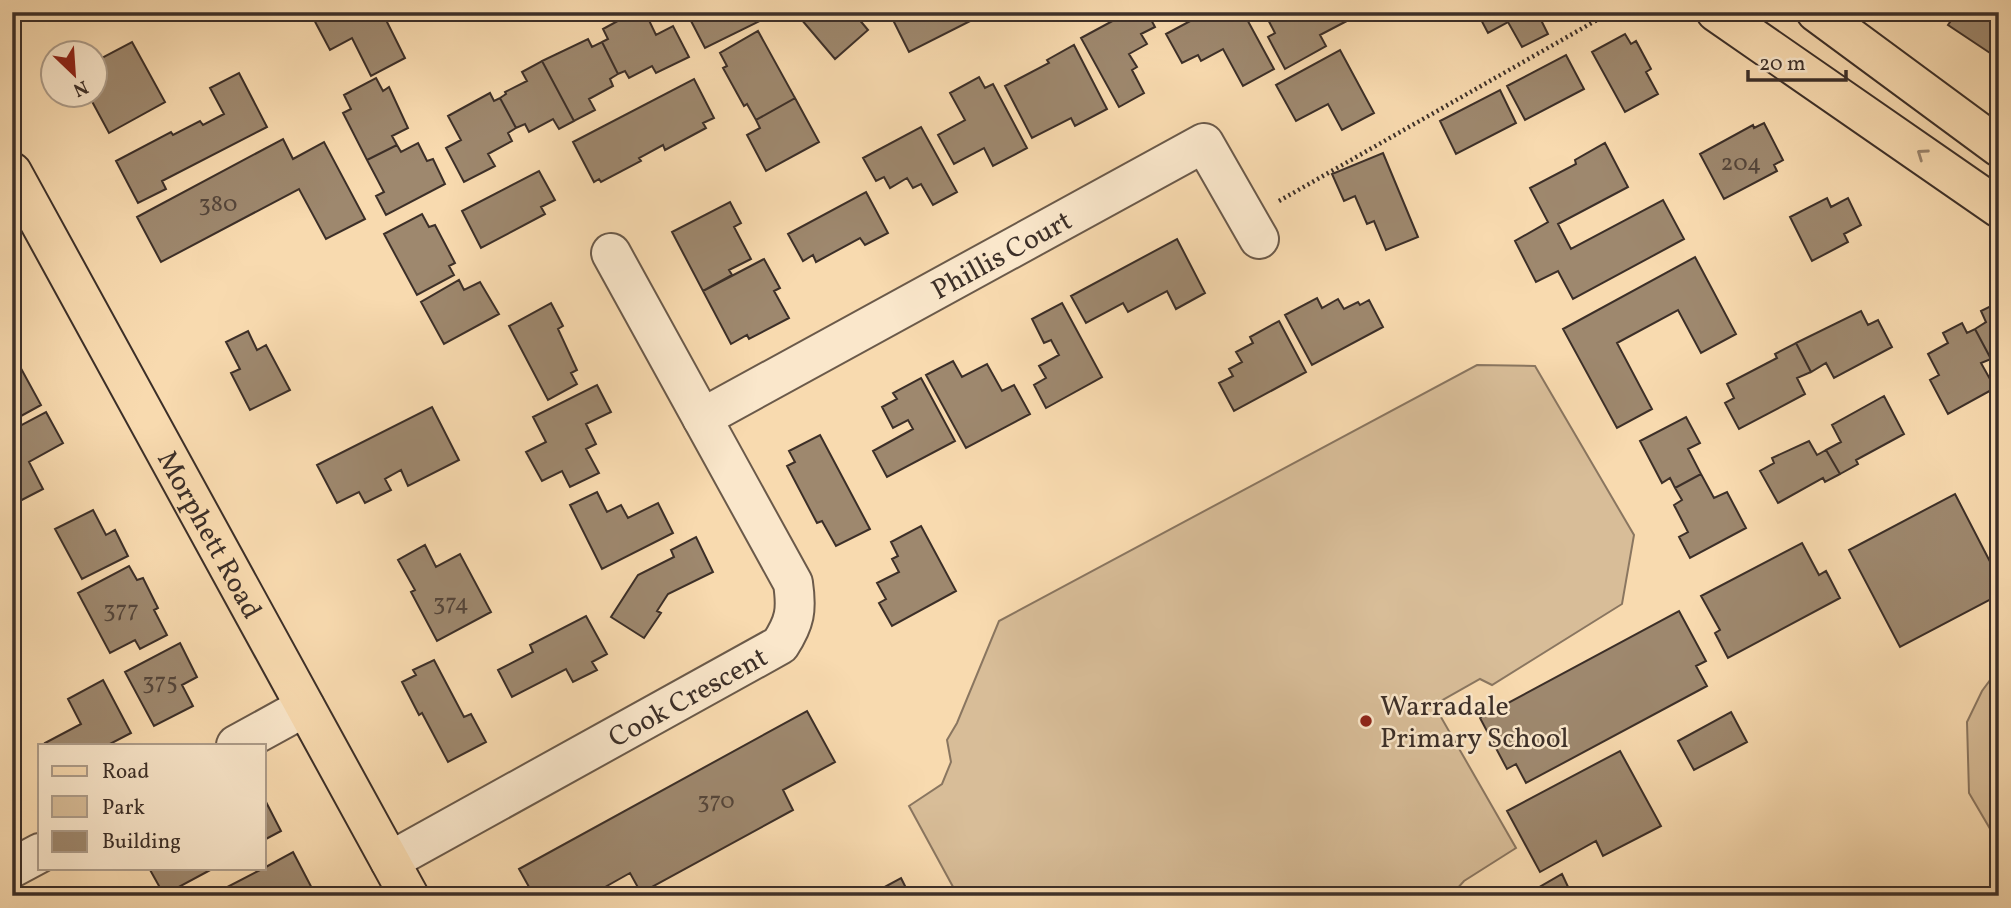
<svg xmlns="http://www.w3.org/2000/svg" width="2011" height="908" viewBox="0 0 2011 908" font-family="Vollkorn,serif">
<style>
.green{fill:#d8bd98;stroke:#8a7660;stroke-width:2}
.building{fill:#9e886e;stroke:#3c2f28;stroke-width:2}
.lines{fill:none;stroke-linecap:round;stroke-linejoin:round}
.minor-casing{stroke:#6b5a4a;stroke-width:42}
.major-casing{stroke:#3c2f28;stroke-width:42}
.path{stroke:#3c2f28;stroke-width:4.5;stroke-dasharray:2 3.5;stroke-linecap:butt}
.minor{stroke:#fae7cb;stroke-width:38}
.major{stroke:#f8daaf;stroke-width:38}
.oneway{stroke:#9a846c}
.poi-dot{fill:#8f2418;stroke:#fae7cb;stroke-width:2.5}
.labels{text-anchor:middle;stroke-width:5;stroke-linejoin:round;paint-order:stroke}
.number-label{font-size:24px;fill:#54453a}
.street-label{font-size:28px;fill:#3c2f28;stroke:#fae7cb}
.poi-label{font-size:28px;fill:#3c2f28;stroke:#fae7cb;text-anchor:start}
</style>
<rect width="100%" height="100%" fill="#f8daaf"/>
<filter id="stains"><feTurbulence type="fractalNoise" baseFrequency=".00286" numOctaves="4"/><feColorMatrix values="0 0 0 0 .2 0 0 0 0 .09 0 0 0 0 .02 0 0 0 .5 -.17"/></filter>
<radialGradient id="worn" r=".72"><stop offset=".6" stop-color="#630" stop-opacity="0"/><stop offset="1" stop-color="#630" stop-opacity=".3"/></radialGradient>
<path class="green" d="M1477 365 1535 366 1634 535 1622 604 1492 685 1480 679 1434 705 1516 848 1464 881 1455 891 1456 896H958L909 806 942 784 951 762 947 740 957 723 999 621Z
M1999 668V844L1969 793 1967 722 1982 691Z"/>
<path class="building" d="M314 12H390L391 15 385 18 405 58 371 76 352 38 330 50 311 14Z
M634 12H645L656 35 673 26 689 57 656 73 652 66 629 78 625 71 618 74 602 42 608 39 603 29Z
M693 12H763L766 18 705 48 689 17 694 14Z
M795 12H853L868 30 835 59Z
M889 12H988L909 52Z
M1129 12H1147L1155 27 1141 34 1147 44 1129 54 1137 67 1132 70 1144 93 1119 107 1081 38Z
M1207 12H1243L1274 69 1243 86 1223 49 1201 61 1198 55 1182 63 1166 34Z
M1264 12H1364L1320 35 1326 46 1285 69 1268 37 1275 33Z
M1477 12H1537L1548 34 1522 47 1508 22 1488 33Z
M1957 12H1999V59L1948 25Z
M758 31 795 98 756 120 747 104 744 106 723 68 727 66 720 53Z
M1625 34 1631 44 1636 41 1651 69 1646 72 1658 94 1625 112 1592 52Z
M588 39 592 47 602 42 618 74 610 79 613 86 589 99 595 110 574 121 542 61Z
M132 42 165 102 109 133 88 94H94V62Z
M1074 45 1107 109 1075 126 1071 118 1032 138 1005 86 1049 63 1047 60Z
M1340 50 1374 113 1342 130 1328 104 1296 121 1276 85Z
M1566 55 1584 89 1525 120 1507 86Z
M542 61 574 121 559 129 553 119 529 132 525 124 516 128 500 98 506 94 505 92 527 81 522 72Z
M239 73 267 127 162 181 166 189 138 203 116 161 171 132 173 135 200 121 203 125 224 114 210 88Z
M979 77 985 88 993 84 1027 148 993 166 984 148 954 164 938 135 965 120 950 93Z
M376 78 383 91 389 87 408 128 392 136 397 145 367 160 343 113 351 109 344 95Z
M694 79 714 118 703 123 706 128 665 150 663 145 639 158 641 161 601 182 599 179 594 182 573 142Z
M1500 90 1516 123 1456 154 1440 121Z
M490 93 494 101 500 98 516 128 508 133 512 141 488 154 495 166 464 182 446 148 461 140 448 116Z
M795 98 819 142 766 171 747 135 760 128 756 120Z
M1764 123 1783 160 1774 165 1777 171 1724 199 1700 154 1753 125 1754 128Z
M921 127 957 192 933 205 921 184 913 188 907 178 890 188 884 177 876 181 863 158Z
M283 139 293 159 324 142 365 219 326 239 299 189 161 262 137 217Z
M418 143 427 161 433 159 445 184 386 215 376 196 384 192 367 160 397 145 401 152Z
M1605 143 1628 187 1558 224 1571 249 1663 200 1684 239 1573 299 1558 271 1536 282 1515 241 1548 222 1530 188 1576 164 1575 160Z
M1383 153 1418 237 1386 250 1374 221 1367 224 1355 196 1344 201 1332 174Z
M539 171 555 200 541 207 545 214 481 248 462 211Z
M866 192 888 233 865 245 860 238 816 262 813 255 803 261 788 234Z
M1827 198 1831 207 1848 198 1861 225 1844 234 1848 242 1812 261 1790 217Z
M730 202 741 223 734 227 751 259 729 270 732 275 703 291 672 232Z
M422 214 429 227 435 225 455 263 449 266 454 275 417 295 384 234Z
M1177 239 1205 293 1176 309 1167 291 1128 312 1123 303 1086 323 1071 296Z
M1695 257 1736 334 1701 353 1678 310 1617 343 1652 409 1617 428 1563 329Z
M764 259 780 288 774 291 789 318 749 339 747 335 731 344 703 291Z
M459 280 464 290 480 282 499 314 444 344 421 302Z
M1317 298 1322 308 1338 299 1344 309 1358 302 1360 305 1369 300 1383 327 1312 365 1285 315Z
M1999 302V354L1991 359 1975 329 1986 322 1981 311Z
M551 303 563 326 558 329 577 370 571 373 577 384 548 400 509 326Z
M1062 303 1102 377 1046 408 1034 385 1046 378 1039 366 1059 355 1051 340 1044 343 1032 319Z
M1861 311 1868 325 1878 320 1892 347 1834 378 1826 363 1811 372 1796 343Z
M1279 321 1306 372 1234 411 1219 383 1233 376 1229 369 1242 362 1236 352 1253 343 1250 337Z
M1962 323 1967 333 1975 329 1991 359 1981 363 1995 388 1948 414 1930 380 1939 375 1928 354 1948 343 1943 333Z
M248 331 257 350 266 345 290 390 250 410 231 373 240 369 226 342Z
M1796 343 1811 372 1797 378 1805 394 1739 429 1725 403 1734 398 1727 384 1777 358 1775 354Z
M12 352 41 405 12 421Z
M953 361 962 377 987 364 1002 391 1014 385 1030 414 966 448 926 375Z
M921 378 955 441 887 477 873 451 913 429 908 420 893 428 882 407 897 399 893 393Z
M597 385 611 412 586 424 596 444 586 449 599 473 570 487 562 471 542 481 526 452 546 442 533 417Z
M1884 396 1904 434 1856 460 1858 464 1840 474 1826 450 1841 442 1832 425Z
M432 407 459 460 408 486 401 470 385 479 391 490 365 503 359 492 337 503 317 465Z
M46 412 63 443 29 462 43 489 12 505V430Z
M1686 417 1700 443 1688 449 1701 474 1675 488 1670 478 1662 483 1640 441Z
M820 435 870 529 836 546 822 521 817 523 787 466 795 462 789 451Z
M1809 441 1817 455 1826 450 1840 474 1825 482 1823 478 1778 503 1760 471 1774 463 1772 458Z
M1701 474 1714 498 1727 492 1746 528 1690 558 1679 537 1688 532 1674 505 1682 500 1675 488Z
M597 492 607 512 621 505 628 518 658 503 673 533 602 569 570 505Z
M1955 494 1999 579V595L1900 647 1849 550Z
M93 510 106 535 115 530 128 556 82 579 55 529Z
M921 526 956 591 892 626 879 603 886 599 877 583 899 572 892 559 898 556 891 542Z
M696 537 713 572 668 594 657 611 661 613 644 638 611 617 638 575 674 557 671 550Z
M1802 543 1819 575 1826 571 1840 598 1728 658 1715 633 1720 630 1701 596Z
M425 545 436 567 460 554 491 612 437 641 411 592 415 590 398 560Z
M129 566 137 580 143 578 158 608 154 610 167 635 140 649 135 640 110 653 78 593Z
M1679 611 1706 661 1696 666 1707 686 1526 783 1516 764 1507 769 1480 718Z
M586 616 607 654 592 662 597 670 573 682 566 669 512 697 498 670 533 652 530 645Z
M180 643 197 677 182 685 193 706 154 726 125 672Z
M434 660 464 717 471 714 486 742 448 762 422 713 419 715 402 682 416 675 413 670Z
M103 680 131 733 108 745H46L45 743 81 724 68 699Z
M807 711 835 762 783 790 793 810 641 893 630 873 589 896H534L519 869Z
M1731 712 1747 742 1694 770 1678 741Z
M1620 751 1661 826 1603 856 1596 841 1540 872 1507 811Z
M265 800 281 831 264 840V800Z
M293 852 316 896H210L264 868Z
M149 868H214L164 895Z
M1562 874 1569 889 1566 891 1569 896H1524Z
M901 878 910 896H868Z"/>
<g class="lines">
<g class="minor-casing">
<g id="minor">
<path id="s1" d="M702 418 1204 143 1259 239"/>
<path d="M236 745 305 707"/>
<path id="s2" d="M390 861 780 645C795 622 797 610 793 583L611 253"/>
<path d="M12 868 40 853"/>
</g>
</g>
<g class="major-casing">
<g id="major">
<path d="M1716 12 1999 208"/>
<path d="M1816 12 1999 147"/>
<path id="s3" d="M12 172 409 896"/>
</g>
</g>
<path class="path" d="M1279 201 1611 12"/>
<use href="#minor" class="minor"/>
<use href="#major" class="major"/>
</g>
<defs><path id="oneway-chevron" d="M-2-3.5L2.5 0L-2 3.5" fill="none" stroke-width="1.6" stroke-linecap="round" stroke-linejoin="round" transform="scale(1.75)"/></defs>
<use class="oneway" href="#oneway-chevron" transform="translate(1922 154) rotate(-145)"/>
<circle class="poi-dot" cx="1366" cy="721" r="7"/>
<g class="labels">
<g class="number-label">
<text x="1741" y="170">204</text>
<text x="218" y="211">380</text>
<text x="451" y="610">374</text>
<text x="121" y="617">377</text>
<text x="160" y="689">375</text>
<text x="716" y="808">370</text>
</g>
<g class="street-label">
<text dy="10" stroke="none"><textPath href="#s1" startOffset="341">Phillis Court</textPath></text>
<text dy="10" stroke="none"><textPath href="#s3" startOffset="413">Morphett Road</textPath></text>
<text dy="10" stroke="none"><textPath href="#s2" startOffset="340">Cook Crescent</textPath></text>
</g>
<g class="poi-label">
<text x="1380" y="715">Warradale<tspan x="1380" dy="32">Primary School</tspan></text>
</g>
</g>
<rect width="2011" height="908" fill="none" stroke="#f8daaf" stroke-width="42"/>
<rect x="14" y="14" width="1983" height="880" fill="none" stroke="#3c2f28" stroke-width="3.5"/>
<rect x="21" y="21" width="1969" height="866" fill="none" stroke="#3c2f28" stroke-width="2"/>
<rect x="38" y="744" width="228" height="126" fill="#fae7cb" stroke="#ae9d8a" stroke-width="2"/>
<rect x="52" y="766" width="35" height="10" fill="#f8daaf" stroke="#ae9d8a" stroke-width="2"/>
<text x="102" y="778" font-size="21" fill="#3c2f28">Road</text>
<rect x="52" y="796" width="35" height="21" fill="#d8bd98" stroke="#ae9d8a" stroke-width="2"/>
<text x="102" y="814" font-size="21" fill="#3c2f28">Park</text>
<rect x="52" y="831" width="35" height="21" fill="#9e886e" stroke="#ae9d8a" stroke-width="2"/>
<text x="102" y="848" font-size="21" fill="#3c2f28">Building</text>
<g transform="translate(74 74) rotate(155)"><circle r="33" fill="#fae7cb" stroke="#ae9d8a" stroke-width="2"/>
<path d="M0-5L12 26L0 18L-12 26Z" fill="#8f2418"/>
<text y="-10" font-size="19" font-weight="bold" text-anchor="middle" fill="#3c2f28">N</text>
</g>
<path d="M1748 70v10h98v-10" fill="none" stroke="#3c2f28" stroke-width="3.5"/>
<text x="1759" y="70" font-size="21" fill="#3c2f28" stroke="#fae7cb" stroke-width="5" paint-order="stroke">20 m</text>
<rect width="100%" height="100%" filter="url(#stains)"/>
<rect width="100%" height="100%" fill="url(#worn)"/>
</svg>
